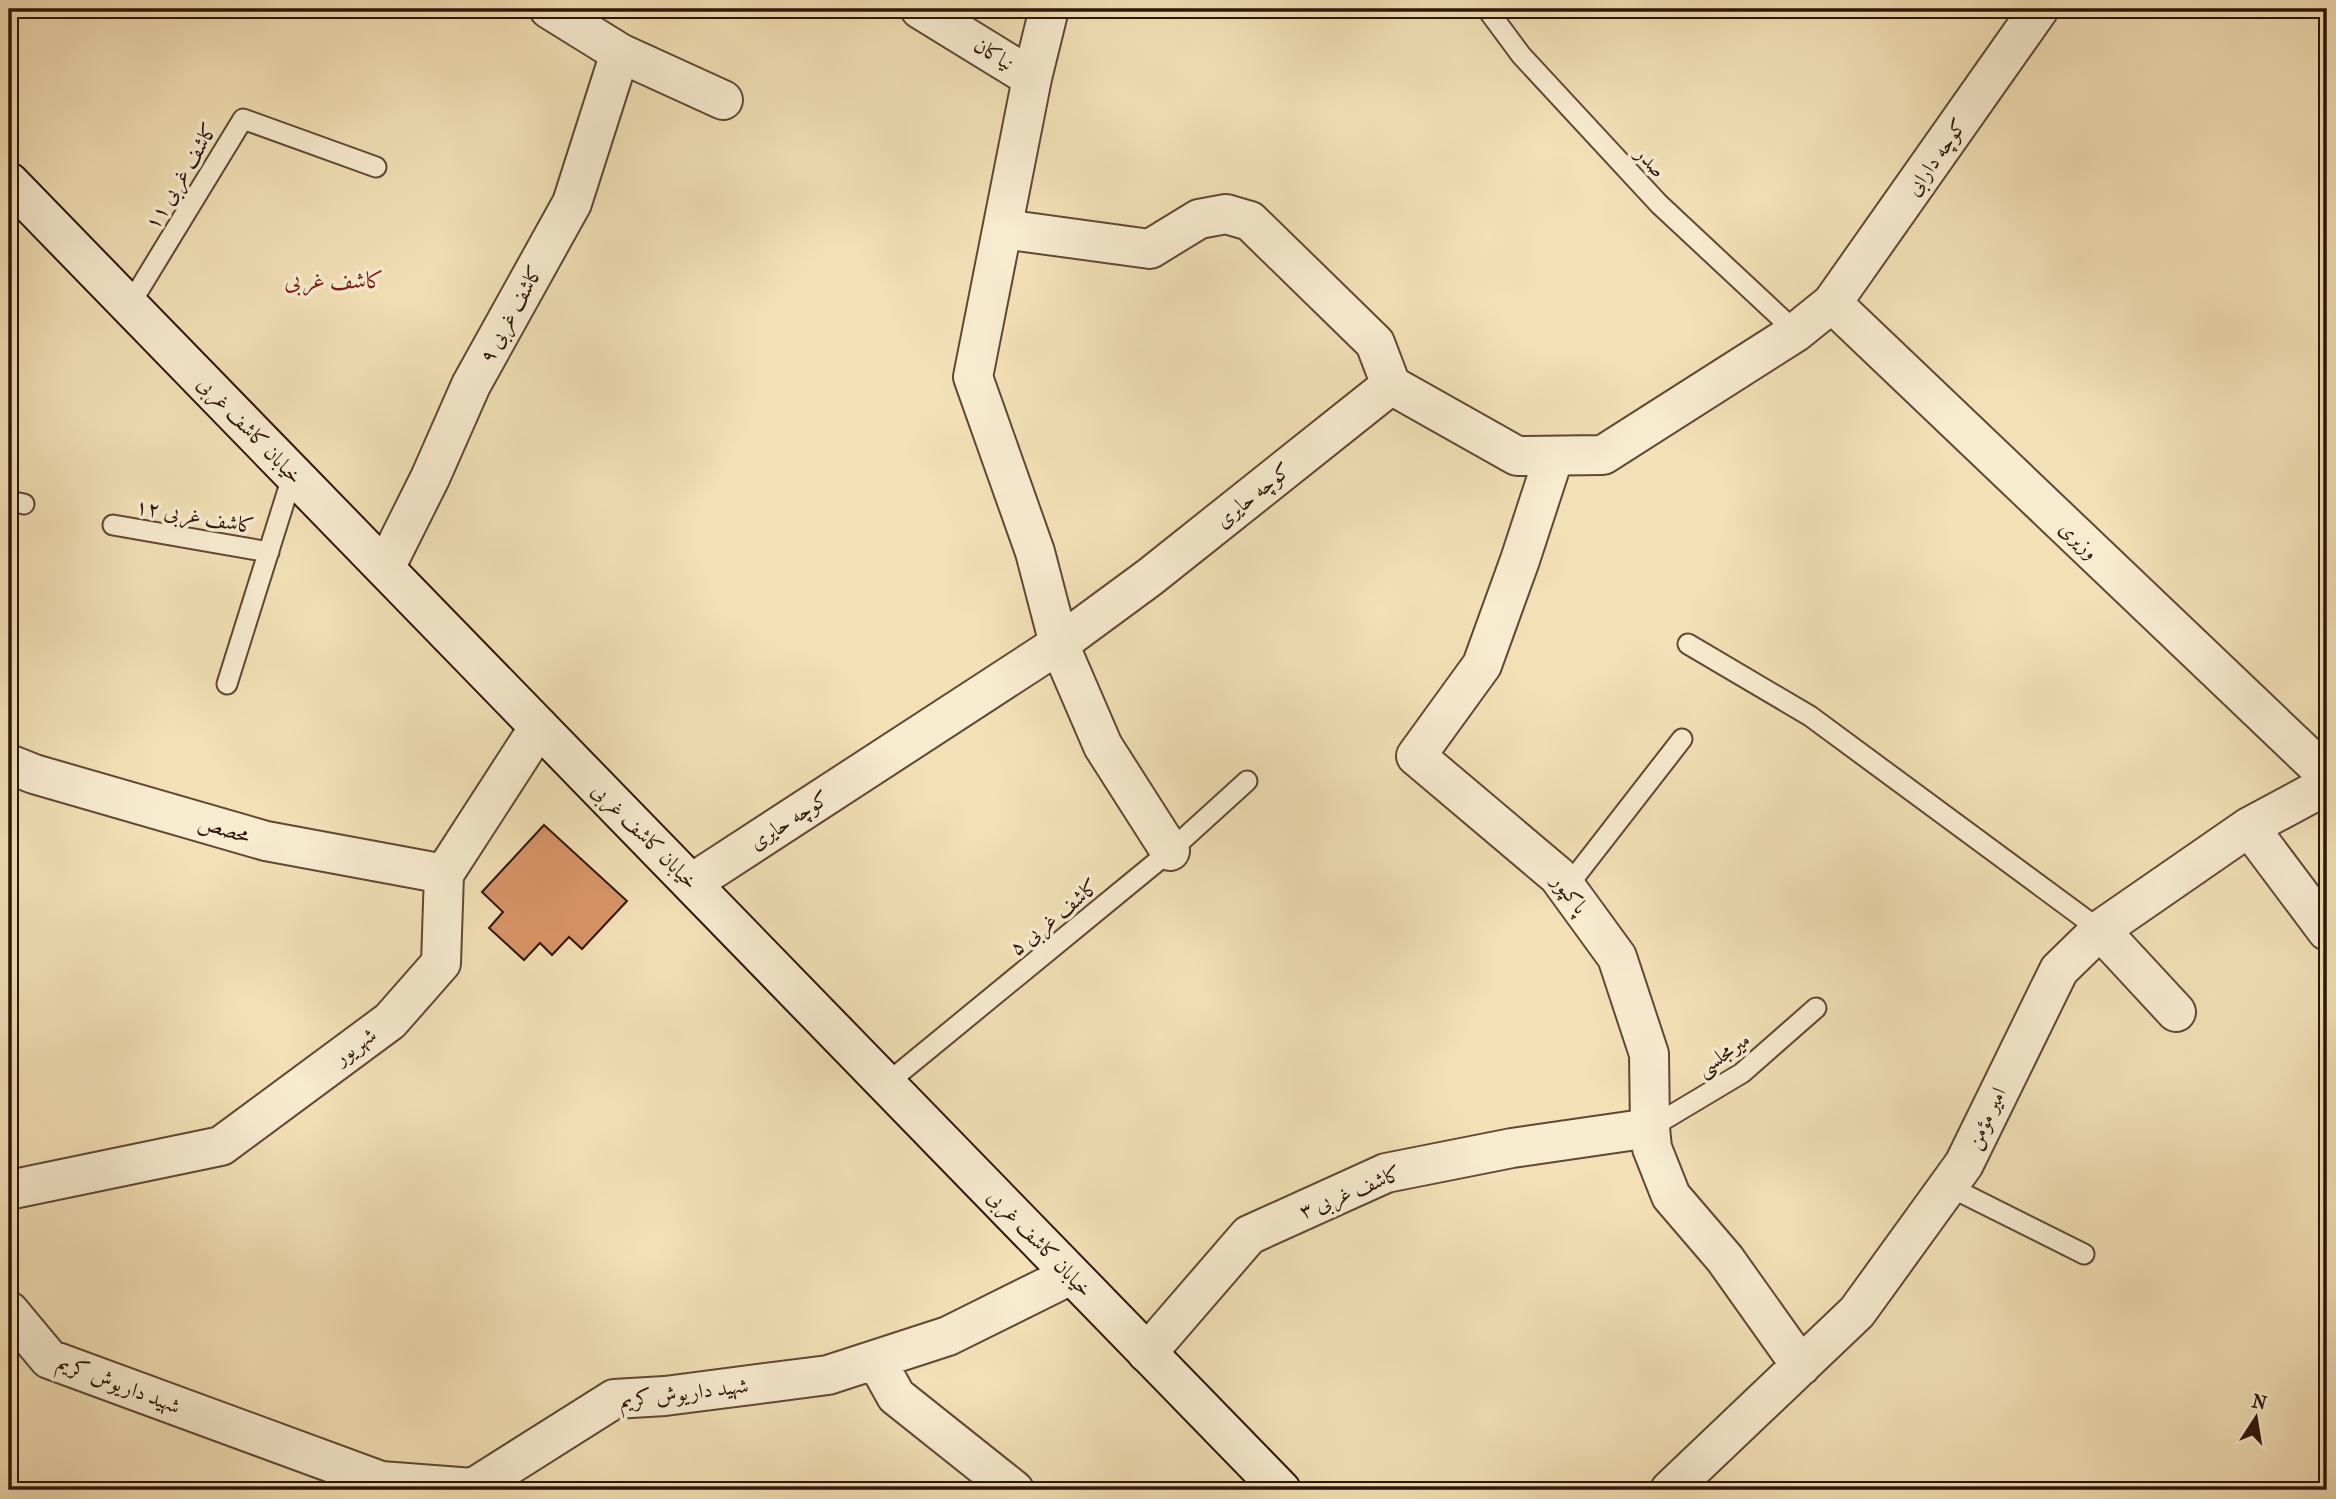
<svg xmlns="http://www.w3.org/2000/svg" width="2336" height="1499" viewBox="0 0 2336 1499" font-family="'IM FELL French Canon',Amiri,serif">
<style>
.building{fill:#d99568;stroke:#2d150a;stroke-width:2}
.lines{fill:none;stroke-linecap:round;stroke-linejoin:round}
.service-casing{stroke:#5e4835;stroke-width:23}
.minor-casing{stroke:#5e4835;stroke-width:42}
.secondary-casing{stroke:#2d150a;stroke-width:42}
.service{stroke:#f7ebd0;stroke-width:19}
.minor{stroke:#f7ebd0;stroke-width:38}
.secondary{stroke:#f7ebd0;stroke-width:38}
.labels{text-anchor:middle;stroke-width:7;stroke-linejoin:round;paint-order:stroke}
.street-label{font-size:21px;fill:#2d150a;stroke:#f7ebd0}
.neighbourhood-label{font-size:23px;fill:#7a1f14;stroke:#f7ebd0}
</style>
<rect width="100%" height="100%" fill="#f3e0b6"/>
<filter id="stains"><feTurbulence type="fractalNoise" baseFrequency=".00286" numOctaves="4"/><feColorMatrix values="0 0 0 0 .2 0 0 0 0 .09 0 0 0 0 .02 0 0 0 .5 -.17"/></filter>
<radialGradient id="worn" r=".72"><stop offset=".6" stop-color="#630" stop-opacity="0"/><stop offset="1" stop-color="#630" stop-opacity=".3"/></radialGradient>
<path class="building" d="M544 825 627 901 582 949 569 937 552 955 540 943 524 960 489 928 503 912 482 892Z"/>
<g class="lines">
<g class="service-casing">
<path id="service" d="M1487 9 1521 55 1659 204 1796 332
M129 306 243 119 376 167
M9 501 24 504
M113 525 269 552
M1688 644 1810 716 2100 930
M227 684 293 474
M1567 887 1682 739
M886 1084 1170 851 1247 781
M1650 1128 1742 1073 1816 1008
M1948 1186 2084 1254"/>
</g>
<g class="minor-casing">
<path id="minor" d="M549 9 620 53 723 100
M920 9 1032 78
M1049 9 1032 78 973 377 1035 552 1059 644 1103 746 1170 851
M1003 229 1150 249 1199 219 1226 214 1250 221 1375 343 1391 385
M1832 303 2327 775
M1554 456 1520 560 1482 665 1416 756 1558 876 1617 957 1649 1054 1650 1128 1652 1148 1671 1196 1725 1259 1801 1366
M385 568 430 478 471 385 572 203 620 53
M9 764 34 774 266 841 444 874
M2249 827 2327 931
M692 883 1059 644 1150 577 1391 385 1517 456 1603 455 1796 332 1832 303 2039 9
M2100 930 2176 1012
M9 1190 221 1146 390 1021 441 963 444 874 539 727
M9 1311 49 1359 381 1481 473 1488 614 1399 665 1396 828 1375 948 1336 1071 1275
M1147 1353 1249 1235 1386 1173 1512 1148 1650 1128
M876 1360 896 1396 1014 1490
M1670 1490 1857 1312 1964 1164 2059 970 2100 930 2249 827 2327 785"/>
</g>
<g class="secondary-casing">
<path id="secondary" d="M9 182 1281 1490"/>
</g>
<use href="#service" class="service"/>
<use href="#minor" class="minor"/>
<use href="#secondary" class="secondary"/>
</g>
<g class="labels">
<g class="street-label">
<text transform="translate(994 54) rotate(32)" y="7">نیاکان</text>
<text transform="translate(1936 157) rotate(-55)" y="7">کوچه دارابی</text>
<text transform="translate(1651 162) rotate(48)" y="7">صدر</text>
<text transform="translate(181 176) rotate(-59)" y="7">کاشف غربی ۱۱</text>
<text transform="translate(511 314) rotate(-61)" y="7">کاشف غربی ۹</text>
<text transform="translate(250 430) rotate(46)" y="7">خیابان کاشف غربی</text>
<text transform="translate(1253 495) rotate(-39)" y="7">کوچه حایری</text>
<text transform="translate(195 516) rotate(10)" y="7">کاشف غربی ۱۲</text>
<text transform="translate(2079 540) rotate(44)" y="7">وزیری</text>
<text transform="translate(789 820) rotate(-33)" y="7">کوچه حایری</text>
<text transform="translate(224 829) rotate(16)" y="7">محصص</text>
<text transform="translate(645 836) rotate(45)" y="7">خیابان کاشف غربی</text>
<text transform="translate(1570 894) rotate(52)" y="7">پاکپور</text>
<text transform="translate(1054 917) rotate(-39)" y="7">کاشف غربی ۵</text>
<text transform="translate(355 1046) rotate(-37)" y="7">شهریور</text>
<text transform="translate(1723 1054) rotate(-35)" y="7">میرمجلسی</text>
<text transform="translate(1986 1118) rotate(-64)" y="7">امیر مؤمن</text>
<text transform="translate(1350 1192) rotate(-22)" y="7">کاشف غربی ۳</text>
<text transform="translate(1040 1243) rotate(46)" y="7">خیابان کاشف غربی</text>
<text transform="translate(119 1384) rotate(21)" y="7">شهید داریوش کریم</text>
<text transform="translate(684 1393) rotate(-7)" y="7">شهید داریوش کریم</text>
</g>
<g class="neighbourhood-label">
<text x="334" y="288">کاشف غربی</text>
</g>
</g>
<rect width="2336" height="1499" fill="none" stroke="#f3e0b6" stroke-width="35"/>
<rect x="10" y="10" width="2315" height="1478" fill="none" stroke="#2d150a" stroke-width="3.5"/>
<rect x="18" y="18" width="2301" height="1464" fill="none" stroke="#2d150a" stroke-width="2"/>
<g transform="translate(2256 1418) rotate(12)" stroke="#f7ebd0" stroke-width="5" paint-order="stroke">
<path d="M0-5L12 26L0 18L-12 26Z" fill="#2d150a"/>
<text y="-10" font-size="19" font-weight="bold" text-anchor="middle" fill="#2d150a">N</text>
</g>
<rect width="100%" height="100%" filter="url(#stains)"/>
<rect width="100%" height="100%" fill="url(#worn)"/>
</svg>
